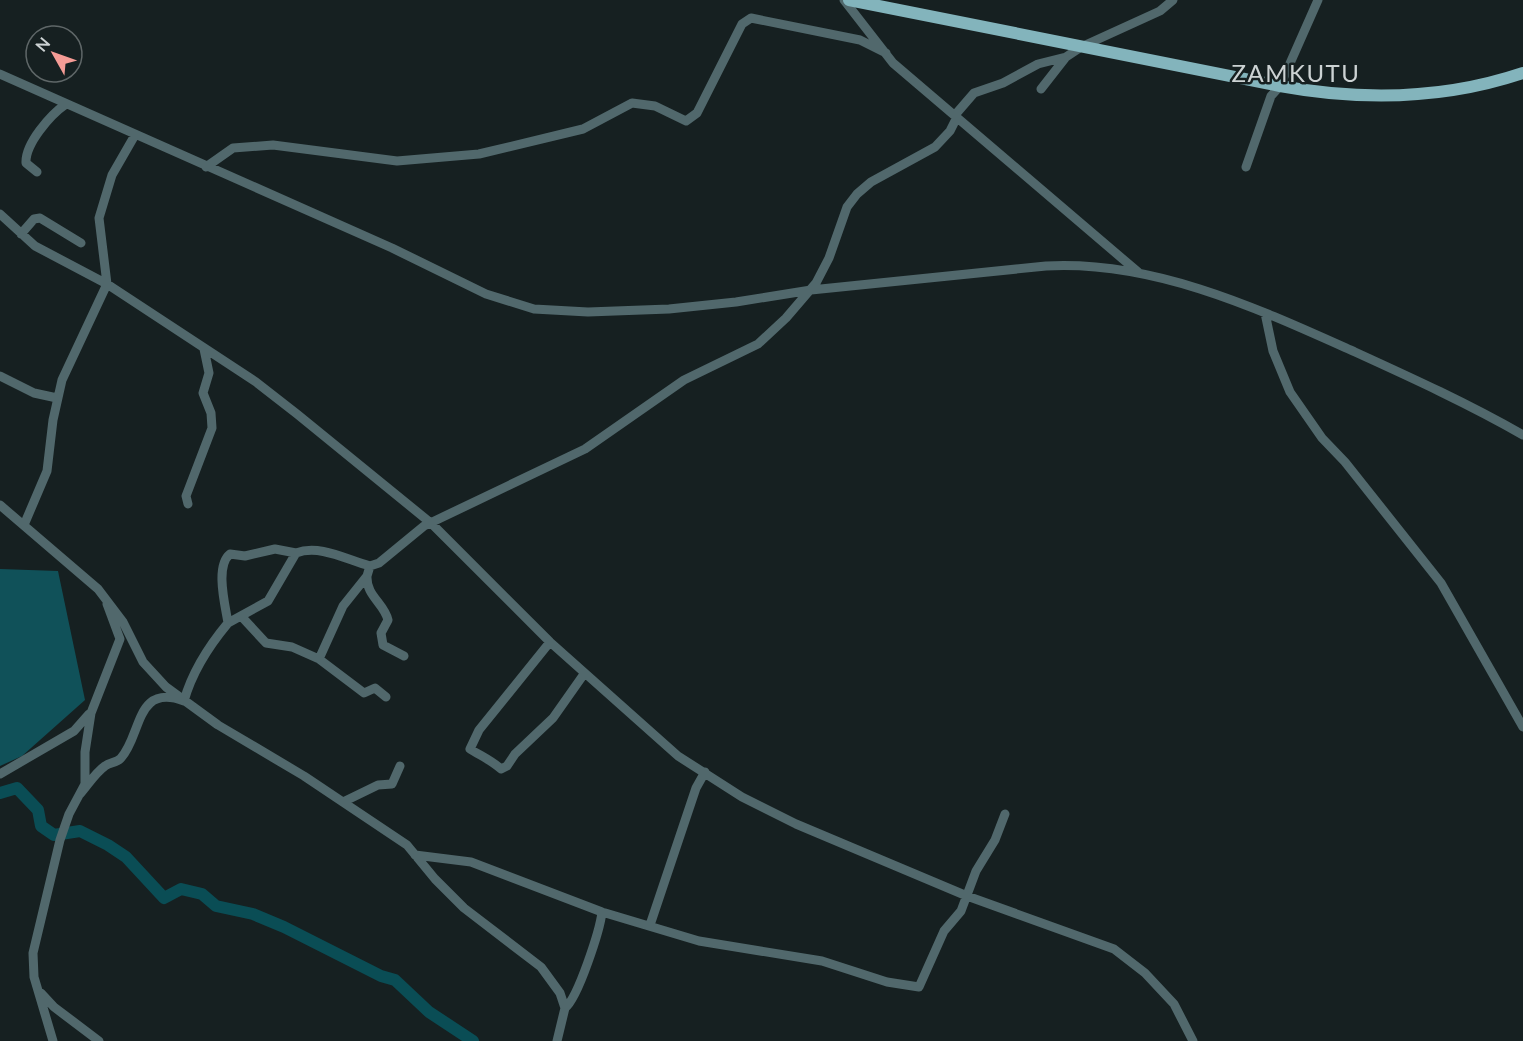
<svg xmlns="http://www.w3.org/2000/svg" width="1523" height="1041" viewBox="0 0 1523 1041" font-family="Lato,sans-serif">
<style>
.forest{fill:#105159}
.lines{fill:none;stroke-linecap:round;stroke-linejoin:round}
.river{stroke:#0a4d55;stroke-width:12}
.minor{stroke:#51686c;stroke-width:9}
.major{stroke:#83b4bc;stroke-width:12}
.labels{text-anchor:middle;stroke-width:5;stroke-linejoin:round;paint-order:stroke}
.quarter-label{font-size:24px;letter-spacing:1.5px;fill:#ccd2d3;stroke:#162021}
</style>
<rect width="100%" height="100%" fill="#162021"/>
<path class="forest" d="M0 569 58 571 85 700 22 756 0 766Z"/>
<g class="lines">
<path class="river" d="M0 793 17 788 38 810 41 826 54 835 80 831 108 845 126 857 164 898 181 889 202 894 216 906 253 914 284 927 381 976 395 980 429 1012 473 1041"/>
<path class="minor" d="M844 0 893 63 1138 272
M0 74 392 248 486 294 534 309 588 312 669 309 736 302 811 290 1046 266C1154 260 1259 309 1355 352 1412 378 1469 404 1523 435
M1041 89 1066 57
M955 115 974 93 1003 83 1038 64 1066 57 1081 47 1160 11 1173 0
M206 167 233 148 273 145 397 161 479 154 583 129 632 103 655 106 686 121 697 113 742 24 751 18 860 40 886 53
M1246 167 1271 96 1280 86 1318 0
M37 172 26 163C25 144 50 115 66 104
M0 214 35 246 107 284 256 382 297 414 432 524 550 642 678 756 742 797 796 824 967 896 1114 949 1145 973 1174 1004 1193 1041
M21 234 34 219 40 218 81 243
M1265 313 1273 351 1290 392 1322 438 1345 462 1441 583 1523 727
M0 376 34 393 57 398
M188 504 186 496 212 428 211 413 203 393 209 373 204 349
M0 505 98 589 123 622 143 662 166 687 218 725 304 776 407 845 435 879 464 908 541 967 560 993 565 1008 557 1041
M24 525 47 471 53 420 62 380 107 284 99 218 112 175 135 135
M367 576C366 596 384 603 388 620L381 633 383 645 404 656
M241 616 266 643 292 647 319 659 343 606 367 576 370 566
M228 623C225 604 215 566 230 554L245 556 275 549 296 553
M550 642 479 730 470 749C481 756 491 760 501 769L507 766 515 754 553 718 584 674
M319 659 364 693 375 688 386 697
M0 774 74 731 89 714
M80 794C88 785 95 773 105 766 110 762 117 763 121 758 142 735 135 683 184 701 192 672 208 647 228 623L268 601 296 553C320 544 347 560 370 566L379 563 424 526 585 449 684 380 758 344 786 318 816 283 829 258 847 207 857 194 871 182 935 147 950 131 957 117
M343 802 378 785 392 784 400 766
M415 855 471 862 602 912 699 941 822 961 887 982 919 987 944 931 961 911 976 871 995 840 1005 814
M650 925 696 788 705 772
M41 993 54 1007 99 1041
M565 1008C578 998 600 930 602 912
M53 1041 34 977 33 953 60 840 69 814 85 784V752L91 713 120 639 107 604"/>
<path class="major" d="M849 0 1280 86C1362 101 1443 100 1523 73"/>
</g>
<g class="labels">
<g class="quarter-label">
<text x="1296" y="82">ZAMKUTU</text>
</g>
</g>
<g transform="translate(54 54) rotate(310)"><circle r="28" fill="#162021" stroke="#5f6768" stroke-width="1.5"/>
<path d="M0-4.5L10 22L0 15L-10 22Z" fill="#f59c96"/>
<text y="-9" font-size="16" font-weight="bold" text-anchor="middle" fill="#ccd2d3">N</text>
</g>
</svg>
